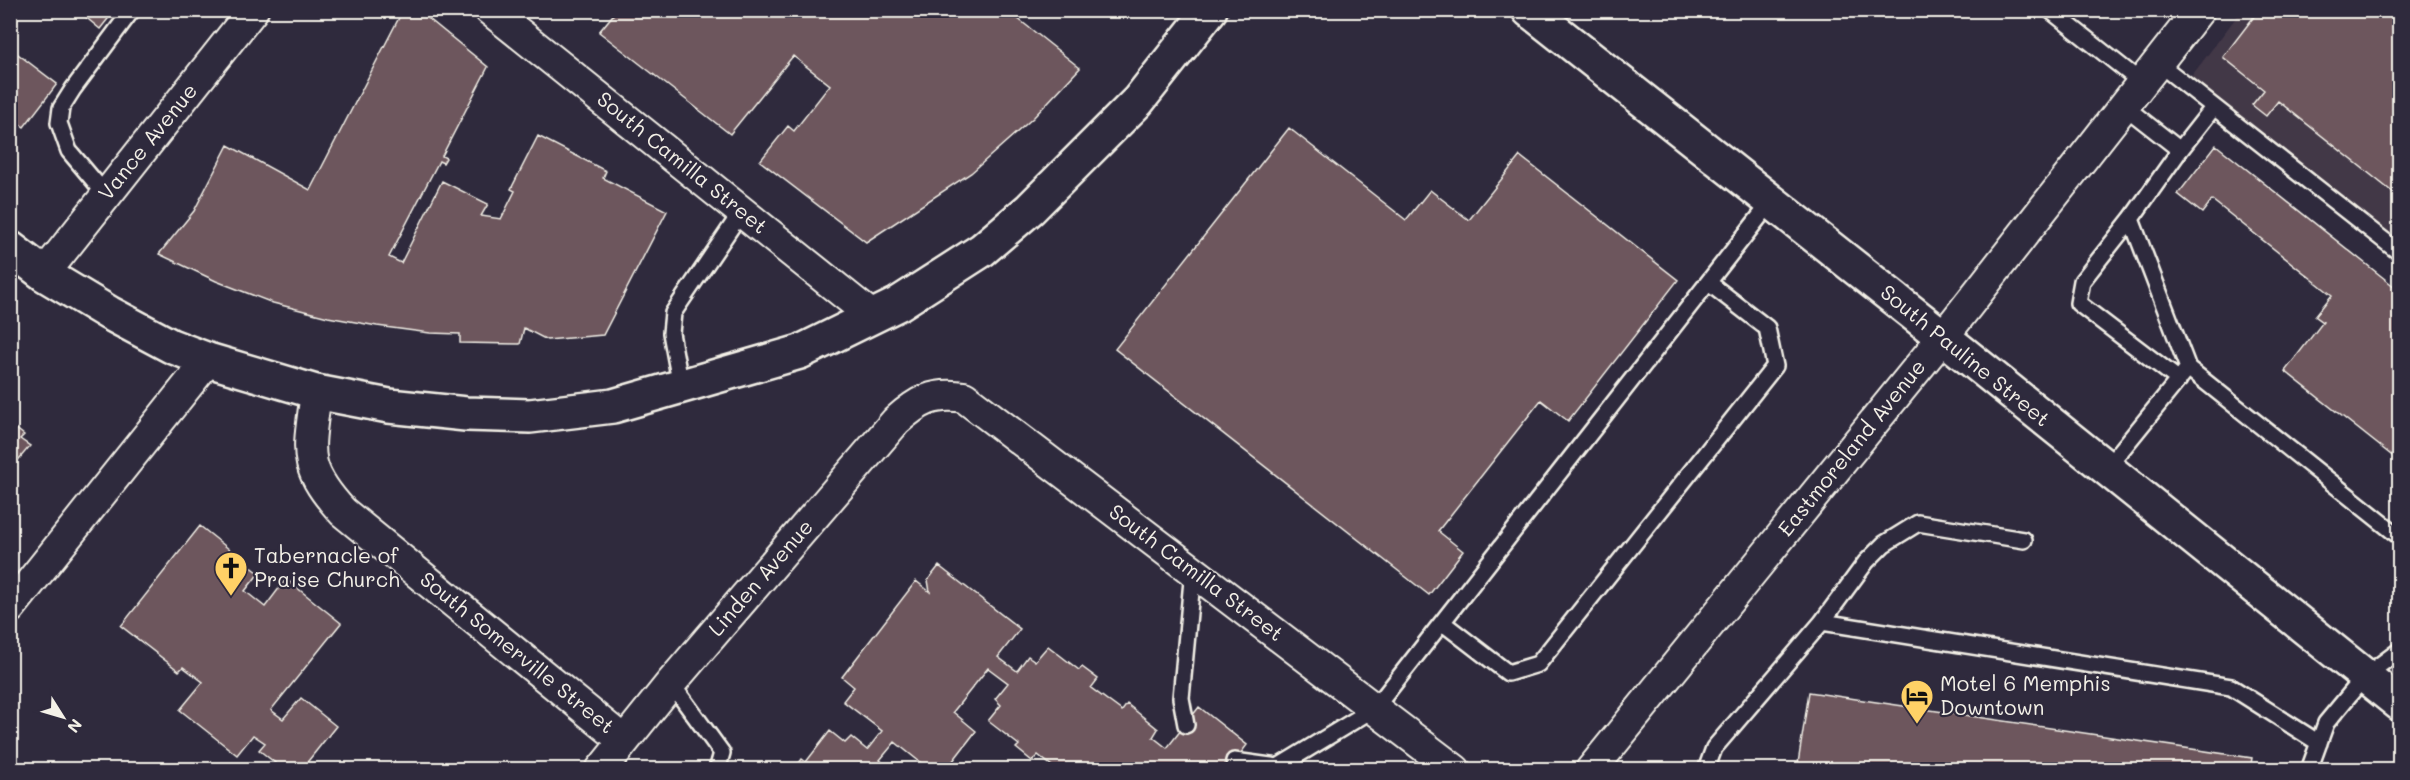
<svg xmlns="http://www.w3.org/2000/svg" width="2410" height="780" viewBox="0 0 2410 780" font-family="Mali,sans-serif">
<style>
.built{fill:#423747}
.building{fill:#6d565d;stroke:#f4f1e8;stroke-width:1.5}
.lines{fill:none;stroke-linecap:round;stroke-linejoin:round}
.service-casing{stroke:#f4f1e8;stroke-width:20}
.minor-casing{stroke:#f4f1e8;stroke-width:34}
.secondary-casing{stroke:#f4f1e8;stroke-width:38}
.service{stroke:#2f2a3d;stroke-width:15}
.minor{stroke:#2f2a3d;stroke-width:30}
.secondary{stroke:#2f2a3d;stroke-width:33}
.labels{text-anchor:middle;stroke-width:4.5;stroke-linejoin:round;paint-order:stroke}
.street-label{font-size:21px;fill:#f4f1e8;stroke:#2f2a3d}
.poi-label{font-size:21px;fill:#f4f1e8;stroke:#2f2a3d;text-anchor:start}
</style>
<rect width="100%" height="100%" fill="#2f2a3d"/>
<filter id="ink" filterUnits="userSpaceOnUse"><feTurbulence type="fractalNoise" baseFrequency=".0167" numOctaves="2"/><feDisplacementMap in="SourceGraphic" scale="12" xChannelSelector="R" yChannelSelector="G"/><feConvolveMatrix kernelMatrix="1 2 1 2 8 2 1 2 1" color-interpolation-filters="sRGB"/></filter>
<g filter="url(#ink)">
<path class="built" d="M2241 11H2399V240L2190 78Z"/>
<path class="building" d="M77 10H115L100 29Z
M403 10H418L488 67 442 156 446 158 443 163 439 161 389 257 401 263 442 181 488 204 481 216 501 219 515 191 511 189 538 136 606 171 603 178 667 211 603 335 547 340 524 328 520 344 460 343V334L430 333 377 326 328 317 273 303 216 281 159 254 194 211 228 145 310 190Z
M617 10H1007L1080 68 1033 118 971 173 866 242 760 161 788 126 794 131 830 85 793 56 730 134 599 32Z
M2259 10H2400V198L2278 101 2266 116 2252 105 2264 90 2223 57Z
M10 48 57 84 24 127 14 120 10 125Z
M1289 128 1406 220 1430 190 1469 220 1520 156 1678 280 1568 421 1541 400 1438 531 1463 551 1429 595 1115 349Z
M2216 145 2400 291V462L2285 371 2323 322 2315 316 2332 295 2212 200 2202 213 2178 194Z
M10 424 24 435 20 439 30 446 14 465 10 462Z
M200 526 259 573 245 591 265 607 286 579 341 623 271 710 283 719 301 698 336 726 301 770H284L259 750 265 743 253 735 237 755 180 710 203 682 183 667 179 671 121 626Z
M939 566 1020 629 998 657 1017 671 1028 656 1035 661 1048 646 1079 670 1082 667 1098 679 1091 688 1122 711 1127 704 1158 729 1153 737 1167 748 1199 707 1247 745 1228 770H1057L1038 755 1032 761 1016 748 1019 745 988 721 1001 705 995 699 1008 683 988 668 953 712 976 731 946 770H930L895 742 880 760 891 770H794L802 759 806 762 830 731 845 743 851 737 867 750 882 731 843 701 854 687 842 677 916 581 930 592 928 580Z
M1809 692 2252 758 2250 770H1797Z"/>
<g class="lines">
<g class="service-casing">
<path id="service" d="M2050 10 2142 83
M2158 63 2400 253
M2124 106 2180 150 2131 219 2082 281 2078 303 2179 380
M2180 150 2213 108
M106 195 69 151 59 123 61 108 73 89 132 10
M2131 219 2188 368
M681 387 671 333 673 313 742 211
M2106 469 2188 368 2400 537
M1822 622 1866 562 1884 544 1918 523 2024 540
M1443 623 1508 673 1538 664 1775 366 1767 328 1709 283
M671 683 722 753 717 770
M1186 725 1181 698 1193 570
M1234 761 1278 767 1375 708 1771 202
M1706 770 1714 748 1822 622 2231 687 2319 743
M2309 770 2326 723 2365 676 2400 650"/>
</g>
<g class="minor-casing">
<path id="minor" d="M490 10 873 317
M44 274 253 10
M316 392C309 452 300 465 343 512L624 741
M10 608 208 360
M601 770 671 683 896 421C918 401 934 392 964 397L1455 770
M1591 770 1943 337 2199 10"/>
</g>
<g class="secondary-casing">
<path id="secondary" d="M1529 10 1943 337 2400 704
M10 248 44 274 109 313 171 346 208 360 316 392 389 406 466 414 530 416 613 406 800 352 898 304 982 250 1030 209 1138 101 1210 10"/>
</g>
<use href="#service" class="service"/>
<use href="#minor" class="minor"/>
<use href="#secondary" class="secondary"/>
</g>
</g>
<defs>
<g id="church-pin" transform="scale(1.725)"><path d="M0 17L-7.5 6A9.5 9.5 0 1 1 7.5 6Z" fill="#ffd166" stroke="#2f2a3d"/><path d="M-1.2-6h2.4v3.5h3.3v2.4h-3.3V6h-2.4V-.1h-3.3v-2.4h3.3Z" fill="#111"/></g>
<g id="hotel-pin" transform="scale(1.725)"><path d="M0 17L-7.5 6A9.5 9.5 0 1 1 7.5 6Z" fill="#ffd166" stroke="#2f2a3d"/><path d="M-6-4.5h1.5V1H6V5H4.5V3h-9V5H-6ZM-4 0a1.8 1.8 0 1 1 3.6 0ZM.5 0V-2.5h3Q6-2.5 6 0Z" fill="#111"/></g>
</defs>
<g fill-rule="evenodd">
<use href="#church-pin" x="231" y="568"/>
<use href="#hotel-pin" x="1917" y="696"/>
</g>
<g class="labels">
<g class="street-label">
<text transform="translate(148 142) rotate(-51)" y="7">Vance Avenue</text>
<text transform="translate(682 163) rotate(39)" y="7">South Camilla Street</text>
<text transform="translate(1965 356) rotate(39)" y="7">South Pauline Street</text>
<text transform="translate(1852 448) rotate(-51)" y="7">Eastmoreland Avenue</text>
<text transform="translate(1196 573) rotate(37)" y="7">South Camilla Street</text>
<text transform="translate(761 578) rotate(-49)" y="7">Linden Avenue</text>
<text transform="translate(517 653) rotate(39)" y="7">South Somerville Street</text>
</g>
<g class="poi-label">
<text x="254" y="563">Tabernacle of<tspan x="254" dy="24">Praise Church</tspan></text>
<text x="1940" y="691">Motel 6 Memphis<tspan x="1940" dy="24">Downtown</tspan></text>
</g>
</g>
<rect width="2410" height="780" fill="none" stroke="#2f2a3d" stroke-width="36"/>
<rect x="18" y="18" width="2374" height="744" fill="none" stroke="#f4f1e8" stroke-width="2" filter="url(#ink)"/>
<g transform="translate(63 717) rotate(127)" stroke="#2f2a3d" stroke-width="4.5" paint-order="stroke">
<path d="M0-4.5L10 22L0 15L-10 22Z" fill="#f4f1e8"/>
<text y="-9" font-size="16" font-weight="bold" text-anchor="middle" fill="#f4f1e8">N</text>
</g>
</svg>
